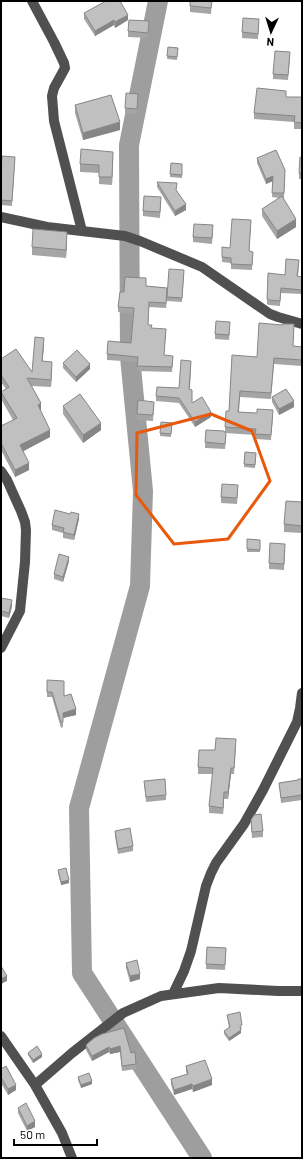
<svg xmlns="http://www.w3.org/2000/svg" width="303" height="1159" viewBox="0 0 303 1159" font-family="Barlow,sans-serif">
<style>
.lines{fill:none;stroke-linecap:round;stroke-linejoin:round}
.river{stroke:#9e9e9e;stroke-width:20}
.minor{stroke:#505050;stroke-width:10}
.wall{fill:#a5a5a5}
.shaded-wall{fill:#868686}
.building{fill:#c0c0c0;stroke:#868686}
.marked{fill:none;stroke:#e8590c;stroke-width:3;stroke-linejoin:round}
</style>
<rect width="100%" height="100%" fill="#fff"/>
<g class="lines">
<path class="river" d="M158 1 129 145 130 357 143 491 140 586 79 808 82 973 202 1158"/>
<path class="minor" d="M32 1 54 42 64 63 65 68 54 88 52 96 54 121 82 231
M1 217 47 227 125 236 140 241 202 267 270 314 278 317 302 324
M1 471 7 480 21 511 25 522 26 530 25 562 20 611 1 648
M173 994 184 971 191 951 206 886 211 873 216 863 244 824 263 790 297 722 300 708 302 693
M1 1036 35 1085 62 1133 72 1158
M35 1085 72 1053 123 1013 161 996 219 988 278 991H302"/>
</g>
<path class="wall" d="M190 1H212L211 14 190 12Z
M84 13 128 20 115 28 114 25 95 36 84 19Z
M259 25 258 39 242 38V32Z
M149 27 148 38 128 37V31Z
M168 47 178 48 177 60 167 59Z
M290 58 288 80 273 79V74Z
M286 97H302V129H294V122L254 119V113Z
M138 99 137 114H125V108Z
M75 105 120 130 83 140 75 113Z
M302 157V179H299V173Z
M257 158 285 175 284 198H283L296 227 277 239 262 216V209L279 198 272 197 273 181 266 184 257 163Z
M113 159 112 185 99 184V173L80 172V164Z
M15 162 12 206 1 205V171Z
M171 163 182 164V178L170 177Z
M157 182 177 191 186 210 175 216 157 187Z
M161 202 160 218 143 216V211Z
M251 225 249 252 253 257 252 270 231 269V263L222 262V257L230 248Z
M213 231 212 244 193 242V237Z
M67 240 66 258 32 255V247Z
M299 264 298 276 302 277V294L281 293 280 306 269 305 267 304V299L285 275Z
M184 274 182 302 167 301V299L166 308 149 307 148 325 151 328 166 334 164 355 173 361 172 372 137 371 138 362 107 360V354L131 343 133 314 118 312V307L124 292 146 286 167 288Z
M230 328 229 340 215 339V334Z
M294 330 293 346 302 347V366L274 364 271 399 240 397 239 412 273 416 271 440 255 439V435L225 433V427L229 411 257 357Z
M44 345 42 361 52 369 51 387 32 386 41 410 40 411 50 437 23 451 29 470 15 477 1 450V426L13 420 1 399V392L6 389 1 382V359L32 372Z
M63 363 90 369 76 382 63 368Z
M191 366 190 389 192 395V403L211 417 195 427 179 403 156 401V396L179 388Z
M272 397 294 407 279 415 272 402Z
M63 406 101 430 83 443 63 414Z
M154 407 153 421 137 420V414Z
M161 422 172 423 171 437 160 436Z
M226 440 225 449 205 448V442Z
M245 452 256 453 255 468 244 467Z
M238 490 237 504 221 503V497Z
M302 502V533L284 532V524Z
M79 519 74 540 63 538V533L52 530V525Z
M247 539 260 540V552H247Z
M285 550 284 570 269 569V563Z
M69 561 63 582 54 579V574Z
M1 598 12 606 9 618 1 616Z
M47 680 64 696 76 715 63 718V727L61 728 52 697H47Z
M236 746 234 774H231L228 799H224L223 814 209 813V806L213 774H198V767L215 750Z
M302 779V800L281 803 279 783 298 780Z
M144 781 166 795V800L146 802Z
M251 820 263 831V837L252 838 251 825Z
M115 831 133 846V851L118 854 115 836Z
M58 870 69 883 61 885 58 873Z
M226 948 225 970 206 969V964Z
M126 963 140 979 130 982 126 968Z
M227 1015 242 1028 240 1029 241 1033 229 1041 224 1034V1031L229 1028Z
M94 1038 131 1053 136 1064V1069L122 1071 120 1052 110 1054 109 1052 92 1061 86 1050V1045Z
M28 1053 42 1057 33 1063 28 1055Z
M186 1066 212 1085 193 1092 192 1089 174 1095 171 1084V1079L187 1074 186 1072Z
M1 1069 16 1090 8 1095 1 1083Z
M78 1077 92 1084 81 1088 78 1080Z
M18 1108 35 1127 27 1131 18 1113Z"/>
<path class="shaded-wall" d="M128 15V20L115 28V22Z
M114 20V25L95 36V31Z
M120 122V130L83 140V133Z
M113 152V159L112 185V177Z
M273 176V181L266 184V179Z
M186 204V210L175 216V211Z
M296 219V227L277 239V231Z
M67 232V240L66 258V250Z
M44 338V345L42 368V361Z
M52 362V369L51 387V380Z
M90 364V369L76 382V377Z
M294 401V407L279 415V409Z
M41 403V410L38 412V405Z
M211 412V417L195 427V422Z
M101 423V430L83 443V435Z
M50 430V437L20 453V445Z
M29 463V470L15 477V470Z
M79 514V519L74 540V535Z
M69 557V561L63 582V577Z
M12 600V606L9 618V613Z
M76 709V715L63 718V727V713Z
M231 768V774L228 799V792Z
M224 792V799L223 814V808Z
M69 880V883L61 885V882Z
M140 974V979L130 982V976Z
M7 976V981L1 984V979Z
M241 1030V1033L229 1041V1038Z
M120 1046V1052L110 1054V1049Z
M109 1047V1052L92 1061V1056Z
M42 1054V1057L33 1063V1060Z
M212 1079V1085L193 1092V1086Z
M92 1081V1084L81 1088V1085Z
M192 1084V1089L174 1095V1090Z
M16 1085V1090L8 1095V1089Z
M35 1121V1127L27 1131V1126Z"/>
<path class="building" d="M106 1H120L128 15 115 22 114 20 95 31 84 13Z
M190 1H212L211 8 190 6Z
M243 18 259 19 258 34 242 32Z
M129 20 149 21 148 33 128 31Z
M168 47 178 48 177 57 167 56Z
M275 51 290 52 288 75 273 74Z
M257 88 286 91V97H302V123L294 122 295 116 254 113Z
M126 93 138 94 137 109 125 108Z
M111 95 120 122 83 133 75 105Z
M81 149 113 152 112 177H99V165L80 164Z
M276 150 285 170 284 193H272L273 176 266 179 257 158Z
M2 156 15 157 12 201 1 200V171Z
M300 157H302V174L299 173Z
M171 163 182 164V175L170 174Z
M157 182 177 183 176 190 186 204 175 211Z
M144 196 161 197 160 212 143 211Z
M282 196 296 219 277 231 262 209Z
M232 219 251 220 249 251 253 252 252 265 231 264V258L222 257V247L230 248Z
M194 224 213 225 212 238 193 237Z
M33 229 67 232 66 250 32 247Z
M286 259 299 260 297 276 302 277V290L281 288 280 301 269 300 267 299 268 273 285 275Z
M169 269 184 270 182 298 167 297Z
M125 277 146 278V286L167 288 166 303 149 302 148 325H152L151 328 166 329 164 355 173 356 172 367 137 366 138 357 107 354 108 341 131 343 134 308 118 307 120 292H124Z
M216 321 230 322 229 335 215 334Z
M259 323 282 325V324H294L293 346 302 347V360L274 358 271 393 240 391 238 412 257 413V409L273 410 271 435 255 434 256 429 225 427 226 411H229L232 355 257 357Z
M35 337 44 338 42 361 52 362 51 380 27 378 41 403 38 405 50 430 20 445 29 463 15 470 1 443V426L17 418 1 392 9 387 1 375V359L16 349 32 372Z
M77 350 90 364 76 377 63 363Z
M181 360 191 361 189 389 192 390V403L202 397 211 412 195 422 179 398 156 396 157 387 179 388Z
M286 389 294 401 279 409 272 397Z
M80 394 101 423 83 435 63 406Z
M138 400 154 402 153 415 137 414Z
M161 422 172 423 171 434 160 433Z
M206 430 224 431 226 434 225 444 205 442Z
M245 452 256 453 255 465 244 464Z
M222 484 238 485 237 498 221 497Z
M286 501 302 502V526L284 524Z
M55 510 70 514 71 512 79 514 74 535 63 532 64 528 52 525Z
M247 539 260 540V550L247 549Z
M270 543 285 544 284 564 269 563Z
M59 554 69 557 63 577 54 574Z
M1 598 12 600 9 613 1 611Z
M47 680 64 681V696L71 694 76 709 63 713V722H61L52 692H47Z
M216 738 236 739 234 768H231L228 792H224L223 808 209 806 213 768 198 767 199 750H215Z
M165 779 166 795 146 797 144 781Z
M298 779H302V795L281 798 279 783 298 780Z
M261 814 263 831 252 832 251 820 254 815Z
M130 828 133 846 118 849 115 831Z
M66 868 69 880 61 882 58 870Z
M207 947 226 948 225 965 206 964Z
M137 960 140 974 130 976 126 963Z
M1 966 7 976 1 979Z
M240 1012 242 1025 240 1026 241 1030 229 1038 224 1031 230 1027 227 1015Z
M124 1028 131 1053 135 1052 136 1064 122 1066 120 1046 110 1049 109 1047 92 1056 86 1045 94 1038 102 1034Z
M37 1046 42 1054 33 1060 28 1053Z
M205 1060 212 1079 193 1086 192 1084 174 1090 171 1079 188 1074 186 1066Z
M6 1066 16 1085 8 1089 1 1077V1069Z
M89 1073 92 1081 81 1085 78 1077Z
M26 1103 35 1121 27 1126 18 1108Z"/>
<path class="marked" d="M211 414 252 431 270 481 228 539 174 544 136 495 137 433Z"/>
<rect width="303" height="1159" fill="none" stroke="#000000" stroke-width="4"/>
<g transform="translate(271 32) rotate(184)" stroke="#ffffff" stroke-width="3" paint-order="stroke">
<path d="M0-3L7 15L0 10L-7 15Z" fill="#000000"/>
<text y="-6" font-size="11" font-weight="bold" text-anchor="middle" fill="#000000">N</text>
</g>
<path d="M14 1139v6h83v-6" fill="none" stroke="#000000" stroke-width="2"/>
<text x="20" y="1139" font-size="12" fill="#000000" stroke="#ffffff" stroke-width="3" paint-order="stroke">50 m</text>
</svg>
